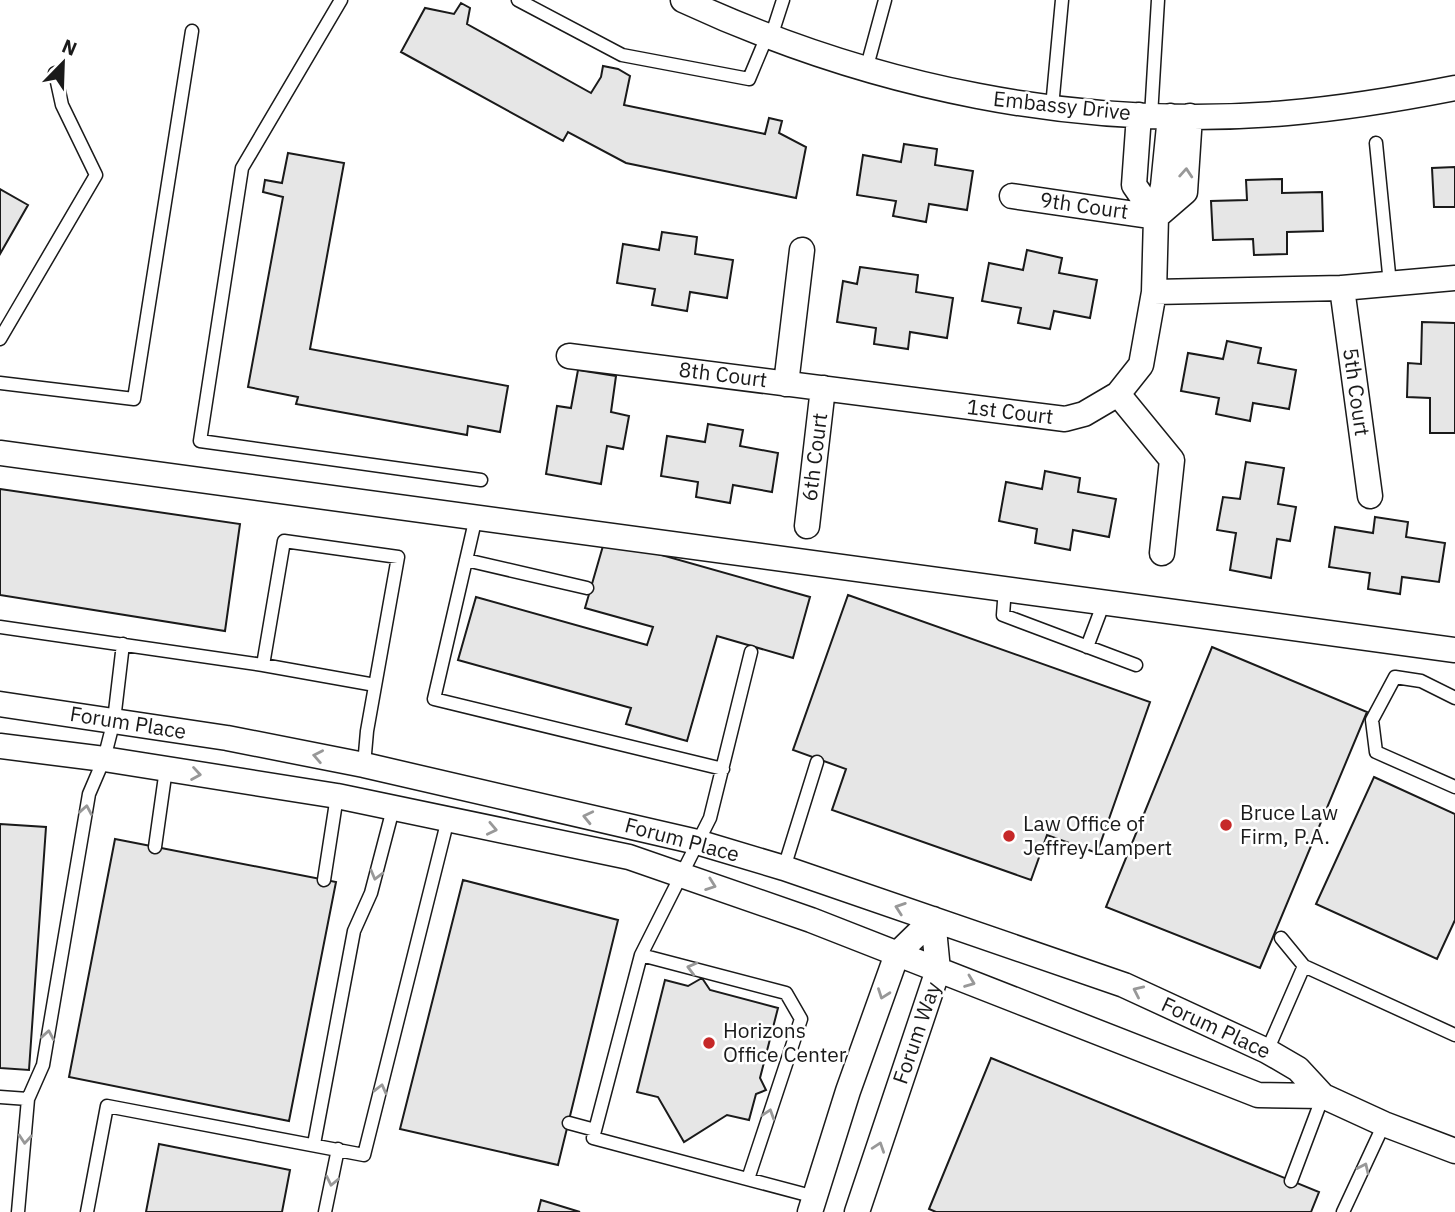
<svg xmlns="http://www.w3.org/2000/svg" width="1455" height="1212" viewBox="0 0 1455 1212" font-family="'IBM Plex Sans',sans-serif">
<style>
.building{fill:#e6e6e6;stroke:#1a1a1a;stroke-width:2}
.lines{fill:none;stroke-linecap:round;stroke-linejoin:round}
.lane-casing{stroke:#1a1a1a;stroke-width:15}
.street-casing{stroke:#1a1a1a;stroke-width:27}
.lane{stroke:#fff;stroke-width:12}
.street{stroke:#fff;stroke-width:24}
.oneway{stroke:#989898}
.poi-dot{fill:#c62828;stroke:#fff;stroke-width:2.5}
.labels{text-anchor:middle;stroke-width:5;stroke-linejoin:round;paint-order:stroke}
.street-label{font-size:21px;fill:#1a1a1a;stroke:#fff}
.poi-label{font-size:21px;fill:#1a1a1a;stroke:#fff;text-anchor:start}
</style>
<rect width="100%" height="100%" fill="#fff"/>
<path class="building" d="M461 3 470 8 467 24 591 93 601 77 603 66 618 69 630 76 624 105 765 134 769 118 782 121 779 133 806 147 796 198 626 163 568 132 563 141 401 52 425 8 454 14Z
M904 144 937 149 935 165 973 171 967 210 929 204 926 222 893 216 896 201 857 195 863 155 901 162Z
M288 153 344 163 310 349 508 386 500 432 468 426 467 435 296 404 298 397 248 387 283 197 263 192 265 180 282 183Z
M1455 167V207H1434L1432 168Z
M1282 179V193L1322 192 1323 231 1287 232V254L1254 255 1253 239 1213 240 1211 201 1247 200 1246 180Z
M0 189 28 205 0 254Z
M662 232 697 237 695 254 733 260 727 298 690 292 687 311 652 305 655 289 617 283 623 244 659 250Z
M1027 250 1062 258 1059 273 1097 280 1090 318 1054 311 1050 329 1018 323 1021 308 982 301 989 263 1023 270Z
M860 267 918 275 916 292 953 298 947 338 910 332 908 349 874 344 876 328 837 322 843 281 857 284Z
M1422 322 1455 323V433H1430V398L1407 397 1408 363 1421 364Z
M1227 341 1261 348 1258 363 1296 370 1289 409 1253 403 1250 421 1216 414 1219 398 1181 391 1188 353 1223 359Z
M578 370 616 376 611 412 629 416 623 449 607 446 601 484 546 474 557 406 571 408Z
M708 424 743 430 740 446 778 453 772 492 733 485 730 503 696 497 698 482 661 476 667 436 705 442Z
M1246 462 1284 468 1278 504 1296 507 1290 541 1277 539 1271 578 1230 570 1236 533 1217 530 1223 497 1240 499Z
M1045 471 1080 478 1078 492 1116 499 1109 537 1073 530 1070 550 1035 543 1037 529 999 521 1006 482 1042 489Z
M0 489 240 524 225 631 0 595Z
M1375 517 1408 522 1406 537 1445 543 1439 582 1402 577 1400 594 1368 589 1370 573 1329 567 1335 527 1373 533Z
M605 539 810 597 793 658 717 636 687 741 626 724 631 708 458 660 476 597 647 645 653 627 585 608Z
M848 595 1150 702 1097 853 1047 835 1031 880 832 810 846 769 793 750Z
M1212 647 1367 712 1260 968 1106 907Z
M1374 777 1455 814V920L1437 959 1316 904Z
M0 824 46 827 29 1070 0 1068Z
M115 839 336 882 289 1121 69 1077Z
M463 880 618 920 558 1165 400 1129Z
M702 978 710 990 778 1008 760 1078 766 1090 756 1094 749 1120 727 1115 684 1142 658 1097 637 1092 665 980 688 986Z
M991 1058 1319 1192 1311 1212H936L929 1209Z
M159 1144 290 1170 282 1212H146Z
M541 1200 580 1212H538Z"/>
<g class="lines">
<g class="lane-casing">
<path id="lane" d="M341 0 242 168 200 441 481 480
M518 0 622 55 749 79 767 36
M771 37 783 0
M866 70 885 0
M1052 107 1062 0
M1151 116 1158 0
M1376 143 1390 284
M0 339 96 175 62 105 55 73
M0 383 134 399 192 31
M476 517 434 699 723 769
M466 560 587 588
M1005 588 1003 615 1136 665
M0 627 263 665
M1087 647 1104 602
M751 652 710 818 641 955 593 1138 815 1197
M1455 698 1421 681 1395 677 1372 720 1376 752 1455 787
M364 765 367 731 398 557 284 541 263 665 375 685
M155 847 166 769
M784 868 817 762
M324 880 337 796
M1281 938 1304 966
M641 955 786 993 801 1019 748 1179
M1267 1051 1304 966 1455 1035
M0 1097 28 1099 18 1212
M28 1099 43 1065 89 794 104 759 114 720 123 644
M569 1123 595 1130
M314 1144 354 931 371 893 393 809
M1291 1181 1323 1096
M87 1212 107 1106 364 1155 448 819
M325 1212 338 1149
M1343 1212 1384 1124"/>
</g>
<g class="street-casing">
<path id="street" d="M683 0C870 87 1080 131 1287 113 1344 108 1399 99 1455 88
M1139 115 1134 185 1156 217
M1012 196 1156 217
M1156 217 1185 192 1190 116
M1342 288 1370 496
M1154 292 1342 288 1455 278
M569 356 1065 419 1084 414 1118 394 1141 365 1154 292 1156 217 1163 186 1170 116
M786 384 802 250
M1118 394 1172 460 1162 553
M0 453 1455 650
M807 526 823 388
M0 704 227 738 364 765 697 842 784 868 1124 985 1267 1051 1298 1069 1323 1096 1384 1124 1455 1151
M0 746 104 759 337 796 629 857 811 920 1258 1095 1323 1096
M810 1212 848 1091 897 954 933 919
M857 1212 938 970 933 919"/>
</g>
<use href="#lane" class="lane"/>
<use href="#street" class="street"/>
</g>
<defs><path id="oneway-chevron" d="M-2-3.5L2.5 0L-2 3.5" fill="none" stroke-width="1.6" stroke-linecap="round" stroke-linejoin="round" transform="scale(1.75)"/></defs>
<g class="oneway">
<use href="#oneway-chevron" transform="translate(1186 173) rotate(-86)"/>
<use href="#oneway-chevron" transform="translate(318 756) rotate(-169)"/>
<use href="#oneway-chevron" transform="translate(196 774) rotate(9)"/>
<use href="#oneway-chevron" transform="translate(86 810) rotate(-80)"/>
<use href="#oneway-chevron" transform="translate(588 817) rotate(-167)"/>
<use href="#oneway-chevron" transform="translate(492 829) rotate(12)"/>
<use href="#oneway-chevron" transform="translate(376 875) rotate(105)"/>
<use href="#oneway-chevron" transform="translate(711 885) rotate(20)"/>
<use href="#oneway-chevron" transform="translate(900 908) rotate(-161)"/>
<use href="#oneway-chevron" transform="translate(692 968) rotate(-165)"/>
<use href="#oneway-chevron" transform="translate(970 982) rotate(21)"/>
<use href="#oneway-chevron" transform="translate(1138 991) rotate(-155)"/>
<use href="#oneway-chevron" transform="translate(883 994) rotate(110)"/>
<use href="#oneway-chevron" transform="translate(48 1035) rotate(-80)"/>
<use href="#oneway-chevron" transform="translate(381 1089) rotate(-76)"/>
<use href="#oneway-chevron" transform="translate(769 1114) rotate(-72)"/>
<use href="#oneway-chevron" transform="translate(25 1139) rotate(95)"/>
<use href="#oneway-chevron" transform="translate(879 1147) rotate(-71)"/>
<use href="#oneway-chevron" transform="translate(1364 1168) rotate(-65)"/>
<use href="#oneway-chevron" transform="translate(332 1181) rotate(102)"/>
</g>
<g class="poi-dot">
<circle cx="1226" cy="825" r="7"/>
<circle cx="1009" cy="836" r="7"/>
<circle cx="709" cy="1043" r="7"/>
</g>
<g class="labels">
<g class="street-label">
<text transform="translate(1062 106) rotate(6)" y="7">Embassy Drive</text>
<text transform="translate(1084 206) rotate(8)" y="7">9th Court</text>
<text transform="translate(723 375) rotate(7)" y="7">8th Court</text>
<text transform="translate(1356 392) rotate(82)" y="7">5th Court</text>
<text transform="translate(1010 412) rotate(7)" y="7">1st Court</text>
<text transform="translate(815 457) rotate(-83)" y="7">6th Court</text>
<text transform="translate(128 723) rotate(9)" y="7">Forum Place</text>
<text transform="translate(682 840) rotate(15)" y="7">Forum Place</text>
<text transform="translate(1216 1028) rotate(25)" y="7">Forum Place</text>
<text transform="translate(917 1033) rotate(-71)" y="7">Forum Way</text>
</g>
<g class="poi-label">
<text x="1240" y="820">Bruce Law<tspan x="1240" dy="24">Firm, P.A.</tspan></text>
<text x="1023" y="831">Law Office of<tspan x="1023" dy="24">Jeffrey Lampert</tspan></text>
<text x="723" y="1038">Horizons<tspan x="723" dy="24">Office Center</tspan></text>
</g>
</g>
<g transform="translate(63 63) rotate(23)" stroke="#ffffff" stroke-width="5" paint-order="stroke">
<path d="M0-5L12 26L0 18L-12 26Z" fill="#1a1a1a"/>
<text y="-10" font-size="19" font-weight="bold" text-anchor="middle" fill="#1a1a1a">N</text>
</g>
</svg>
